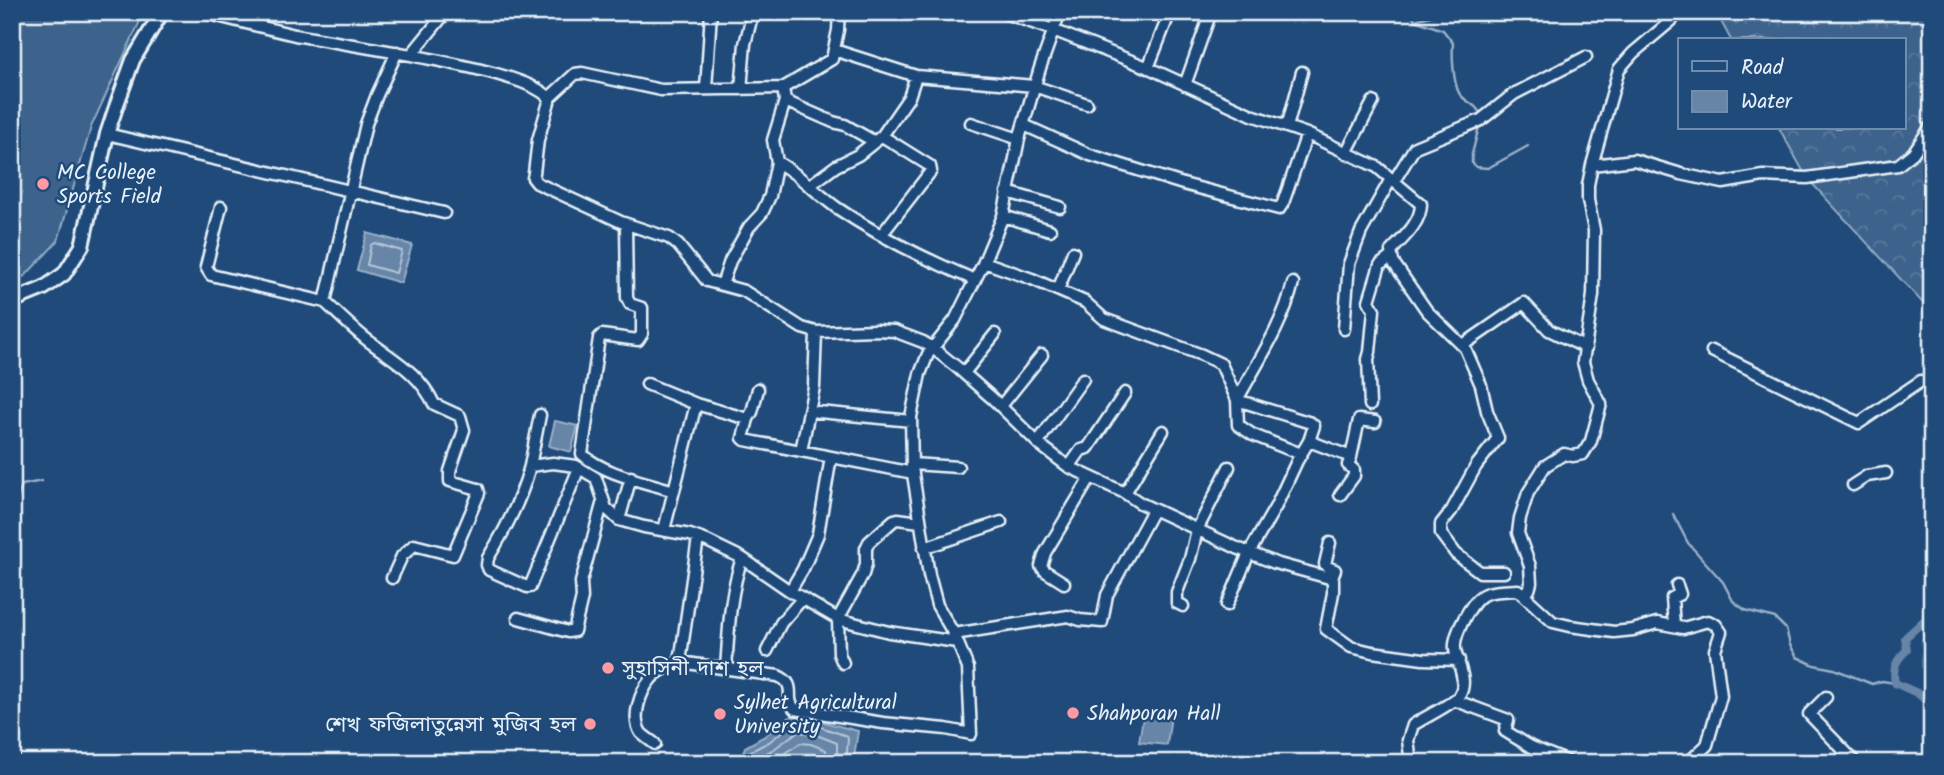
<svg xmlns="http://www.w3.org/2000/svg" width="1944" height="775" viewBox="0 0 1944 775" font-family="Kalam,'Noto Sans Bengali',sans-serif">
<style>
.forest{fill:url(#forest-crowns);stroke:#92aac2;stroke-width:2}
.pitch{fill:#3c628c;stroke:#92aac2;stroke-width:2}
.water{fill:#6685a7;stroke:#9ab0c7;stroke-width:2}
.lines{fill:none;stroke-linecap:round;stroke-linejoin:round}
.shore{stroke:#b4c6d8;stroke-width:2}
.stream{stroke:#9ab0c7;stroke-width:2.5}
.canal{stroke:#6685a7;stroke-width:8}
.minor-casing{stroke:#e8f1f8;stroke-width:15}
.major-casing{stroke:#e8f1f8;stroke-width:18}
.minor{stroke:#1f4a7a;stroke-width:10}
.major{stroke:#1f4a7a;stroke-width:12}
.poi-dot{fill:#ff9aa2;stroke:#1f4a7a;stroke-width:2.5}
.labels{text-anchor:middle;stroke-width:5;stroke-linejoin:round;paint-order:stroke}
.poi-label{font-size:21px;fill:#e8f1f8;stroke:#1f4a7a;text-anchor:start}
</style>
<defs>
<pattern id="forest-crowns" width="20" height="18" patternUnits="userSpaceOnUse" patternTransform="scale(1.75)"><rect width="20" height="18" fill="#3c628c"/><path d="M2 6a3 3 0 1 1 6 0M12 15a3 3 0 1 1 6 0" fill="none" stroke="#58799d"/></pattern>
</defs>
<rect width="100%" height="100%" fill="#1f4a7a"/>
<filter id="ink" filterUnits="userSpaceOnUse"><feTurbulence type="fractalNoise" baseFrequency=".0143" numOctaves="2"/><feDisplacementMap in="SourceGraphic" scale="14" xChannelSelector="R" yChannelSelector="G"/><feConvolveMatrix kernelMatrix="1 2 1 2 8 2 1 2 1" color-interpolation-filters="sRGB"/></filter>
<g filter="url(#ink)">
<path class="forest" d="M1716 12H1932V313L1807 178 1779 128H1904V40H1731Z"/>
<path class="pitch" d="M12 12H116L141 19 91 127 58 241 25 276 12 280Z"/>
<path class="water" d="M367 233 412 245 401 283 357 270Z
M555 421 578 426 571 452 549 446Z
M1144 711 1171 715 1167 745 1139 742Z
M793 716 817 719 831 724 858 731 853 763H745L742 756 745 747 765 736 784 720Z"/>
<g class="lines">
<path class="shore" d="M374 243 402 251 396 273 367 265 371 245Z
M751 763 750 755 751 751 769 742 794 723 815 725 847 736 848 739 846 763
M760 763 761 756 774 749 797 732 814 734 837 743V763
M771 763 800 743 811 744 826 750 827 763"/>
<path class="stream" d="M1410 12 1415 20 1443 30 1453 43C1452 56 1453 81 1459 93 1465 103 1476 102 1482 117
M1415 20 1445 12
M1480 123 1472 154V163L1476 167 1488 168 1528 146
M1673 514 1688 543 1723 582 1733 601 1745 610 1775 618 1786 629 1790 645 1797 657 1814 665 1834 669 1872 684 1882 681 1895 683
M12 526 19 516 16 503 22 485 42 481"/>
<path class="canal" d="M1932 613 1905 638 1907 650C1896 660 1892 668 1895 683L1917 693 1932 706"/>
<g class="minor-casing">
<path id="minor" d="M201 12 295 35 411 55 446 12
M839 12 838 30 832 59 783 88 785 101 773 140 777 162C799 174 817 194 837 208 880 237 927 260 975 280
M1002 12 1053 30 1149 68 1252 115 1307 134 1377 167 1421 204C1421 223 1403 238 1391 251L1393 262 1427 311 1465 348 1481 385 1487 411 1498 438 1476 466 1452 510 1441 524V534L1456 554 1480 572H1504
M1679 12 1671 21 1633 53 1619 69 1592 165 1634 160 1681 174 1723 183 1763 176 1807 178 1898 165 1913 153 1932 125
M834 50 916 76 1034 86 1087 104
M411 55C442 62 530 76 549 98V102L538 140 534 173 533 178 537 183 621 222 669 238 678 245 707 281 744 291 802 328 816 332 876 330 894 331 923 342 933 348 959 369 992 398 1040 445 1069 467 1125 493 1140 503 1237 548 1275 563 1333 579V593L1326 629 1351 647 1372 652 1423 659 1459 660
M1148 68 1170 12
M1185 85 1211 12
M706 89 711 12
M741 89 745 44 753 12
M549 98 575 74 582 73 661 90 783 88
M785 101 833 122 845 125 875 142
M971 123 1019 139
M1024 125 1090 155 1183 184 1279 209 1283 203 1307 134
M1287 127 1302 72
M107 134 444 213
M1346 153 1373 102
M1394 181 1415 147 1481 120 1514 94 1586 57
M809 186 836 166 858 155 882 136 909 97 916 76
M1007 192 1060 207
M221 207 206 267 211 275 325 302 366 124 377 95 397 52
M1003 216 1050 230
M626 224 627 298 630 304 642 308V334L638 340 602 335 599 338 582 454C603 474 646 482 674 491
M882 234 931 171 930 166 882 136
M984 262 1032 279 1085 302 1104 319 1202 355 1221 364 1237 400 1238 425 1253 435 1301 454
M722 285 730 261 749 227 762 213 770 196 777 162
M1058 290 1073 252
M325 302C338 314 352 328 366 339 393 360 419 372 434 404L460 416 464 430 450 471V481L478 489 479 493 453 555 414 545 402 556 392 578
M1344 329 1349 264 1361 232 1391 179
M1463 345 1524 303 1549 330 1586 348
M1712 351 1859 423 1921 381H1932
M964 373 995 334
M647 384 696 404
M1237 400C1257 363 1283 325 1293 283
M1237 400 1311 423 1314 426 1309 441
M1370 405 1368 359 1370 352 1374 310 1369 301 1380 265 1392 256
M1001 406 1042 355
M809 411 911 421
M748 419 743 438 745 440 913 473
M1038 442 1083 379
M801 451 814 387 816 332
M912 464 958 467
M530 466 540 415
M1069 467 1081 450 1088 448 1125 393
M579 468 530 587H527L489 570 487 565 488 558C506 529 521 500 530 466L553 463 576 466 596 478 606 508 619 520 644 527 690 535 707 541 742 558 790 591 838 619 839 654 843 663
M1853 485 1867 476 1886 473
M1125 493 1163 431
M1340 495 1354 476V470L1348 465 1351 457
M619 520 631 477
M920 522 898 519 894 520 869 542 866 548V564L863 574 838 619 889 632 957 642
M664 530 696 404 748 419 752 412 758 389
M1330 543 1325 564 1327 567 1335 570 1331 579
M924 548 1001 522
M1064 583 1045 571 1041 566 1045 553 1090 478
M790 591 803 569 818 534 831 457
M1522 594 1529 590 1531 583 1530 566 1518 533 1520 518 1528 493 1545 466 1564 454 1573 456 1583 454 1591 441 1601 404 1588 380 1583 362 1593 295 1594 230 1588 200V185L1592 165
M1227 605 1249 553 1276 506 1297 461 1309 441 1351 457 1359 420 1375 422
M1183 606 1177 603V592L1190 559 1197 530 1229 467
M518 618 568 632 574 631 582 598 581 582 603 501
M1674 626 1672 598 1680 594 1677 585
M954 634 1068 616 1080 620 1102 622 1107 595 1153 510
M767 651 781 623 802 599
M680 662 698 538
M726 669C729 629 729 597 742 558
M1826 697 1809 714 1856 763
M1454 700 1508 720 1505 731 1531 747 1571 763
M655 744C650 740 645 737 641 733 631 718 640 692 651 679 658 670 670 666 680 662L778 676C799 685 783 698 795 709L883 723 946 729 971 734 968 668 955 636 937 605 929 575 912 468 911 417 920 374 928 354 955 320 983 264 1003 216 1019 139 1040 68 1060 12
M12 751 15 763
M1411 763 1408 740 1413 725C1423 718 1453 704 1459 696 1469 681 1457 664 1455 649 1453 635 1472 599 1485 594 1495 590 1508 591 1518 590L1553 622 1570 626 1614 632 1633 630 1657 623 1683 628 1708 621 1716 625 1721 632 1715 650 1721 696 1707 745 1688 763"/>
</g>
<g class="major-casing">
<path id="major" d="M12 301 44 288 64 274 82 246 107 134 116 107 133 60 162 12"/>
</g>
<use href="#minor" class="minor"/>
<use href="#major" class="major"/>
</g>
</g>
<g class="poi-dot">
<circle cx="43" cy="184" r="7"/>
<circle cx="608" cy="668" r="7"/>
<circle cx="1073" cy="713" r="7"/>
<circle cx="720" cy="714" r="7"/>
<circle cx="590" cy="724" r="7"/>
</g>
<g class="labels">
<g class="poi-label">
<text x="57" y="179">MC College<tspan x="57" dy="24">Sports Field</tspan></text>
<text x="622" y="675">সুহাসিনী দাশ হল</text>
<text x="734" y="709">Sylhet Agricultural<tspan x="734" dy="24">University</tspan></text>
<text x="1087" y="720">Shahporan Hall</text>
<text x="576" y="731" text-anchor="end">শেখ ফজিলাতুন্নেসা মুজিব হল</text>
</g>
</g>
<rect width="1944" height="775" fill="none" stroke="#1f4a7a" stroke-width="42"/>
<rect x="21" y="21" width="1902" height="733" fill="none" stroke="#e8f1f8" stroke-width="2.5" filter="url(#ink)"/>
<rect x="1678" y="38" width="228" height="91" fill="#1f4a7a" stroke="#6f8dac" stroke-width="2"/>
<rect x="1692" y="61" width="35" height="10" fill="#1f4a7a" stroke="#6f8dac" stroke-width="2"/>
<text x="1741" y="74" font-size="21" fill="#e8f1f8">Road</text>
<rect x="1692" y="91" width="35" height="21" fill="#6685a7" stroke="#6f8dac" stroke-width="2"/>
<text x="1741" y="108" font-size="21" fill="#e8f1f8">Water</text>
</svg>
